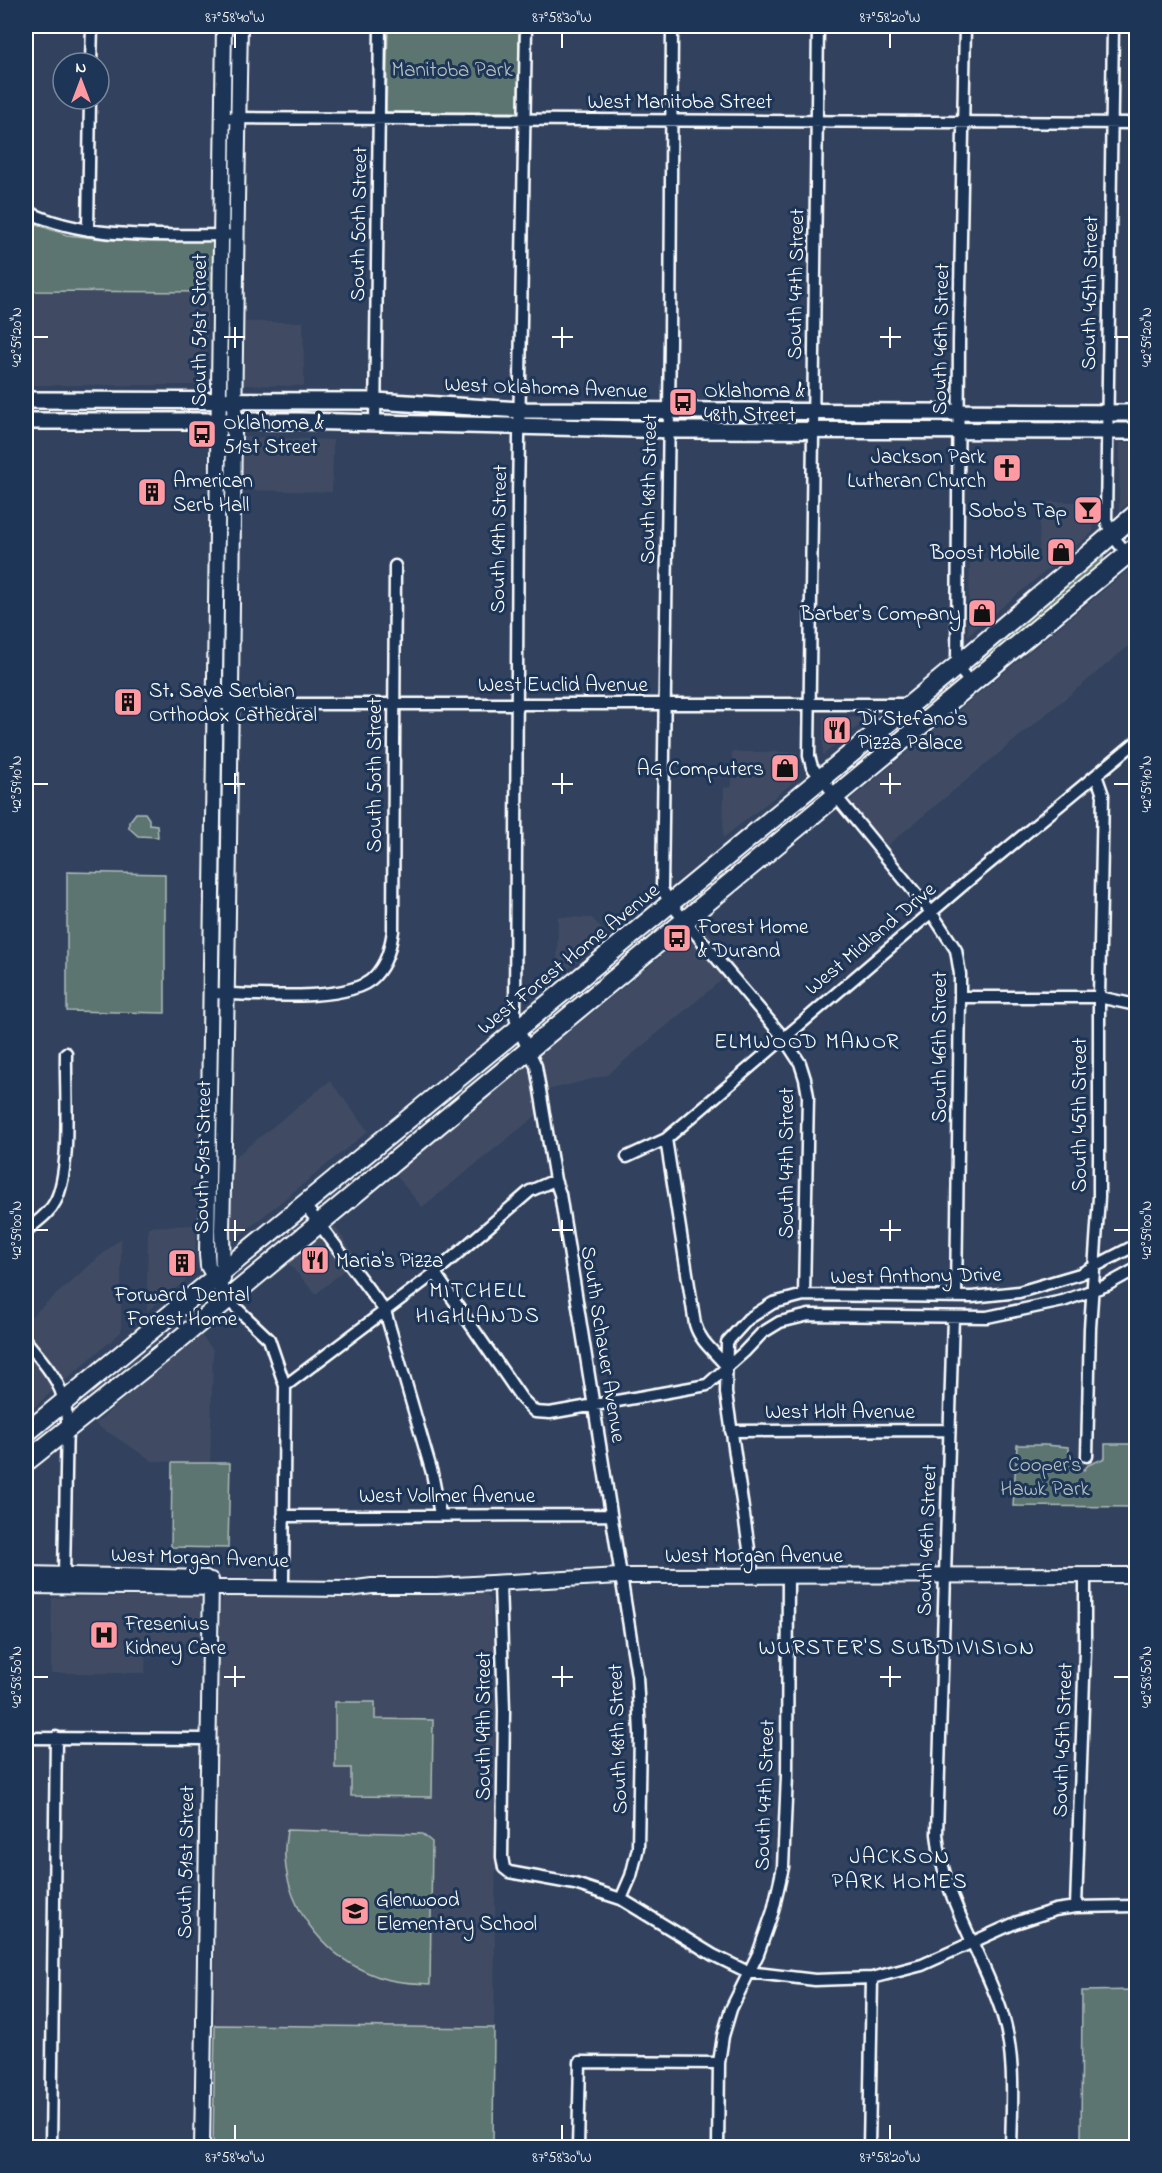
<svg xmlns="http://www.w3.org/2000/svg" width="1162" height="2173" viewBox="0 0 1162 2173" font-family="'Indie Flower',sans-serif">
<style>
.built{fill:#414b63}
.green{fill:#5c7470;stroke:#aebab8;stroke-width:1.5}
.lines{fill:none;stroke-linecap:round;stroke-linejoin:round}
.minor-casing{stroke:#fff;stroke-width:15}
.tertiary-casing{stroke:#fff;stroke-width:18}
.secondary-casing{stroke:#fff;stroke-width:20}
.primary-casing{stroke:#fff;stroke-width:22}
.minor{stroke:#1d3557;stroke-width:10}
.tertiary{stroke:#1d3557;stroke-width:14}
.secondary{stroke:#1d3557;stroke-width:15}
.primary{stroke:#1d3557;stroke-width:18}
.ticks{fill:none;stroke:#fff;stroke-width:2}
.labels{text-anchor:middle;stroke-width:6;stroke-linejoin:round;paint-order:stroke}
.park-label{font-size:21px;fill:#b6c0bf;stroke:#1d3557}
.street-label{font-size:21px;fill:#fff;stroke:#1d3557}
.poi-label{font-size:21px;fill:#fff;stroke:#1d3557;text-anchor:start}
.neighbourhood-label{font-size:22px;letter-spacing:1.5px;fill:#fff;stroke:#1d3557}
.neatline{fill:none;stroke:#fff;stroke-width:2}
.ticks-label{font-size:15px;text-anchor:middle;fill:#fff}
</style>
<rect width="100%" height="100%" fill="#32425e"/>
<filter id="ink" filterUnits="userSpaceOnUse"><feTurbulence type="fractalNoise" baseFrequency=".0167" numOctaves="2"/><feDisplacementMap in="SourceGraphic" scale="12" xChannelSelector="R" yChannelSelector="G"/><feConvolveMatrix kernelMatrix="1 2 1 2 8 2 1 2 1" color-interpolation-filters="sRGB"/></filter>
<g filter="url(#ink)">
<path class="built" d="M26 291 207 292V385H26Z
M245 322H303L304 386 244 385Z
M244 437 333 440 332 492 243 490Z
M1120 443H1136V496L1119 511Z
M1040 502H1094L1093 532 968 635 970 559 1039 558Z
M1136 564V640L884 848 854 811 850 800Z
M823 717H824L868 718 823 755Z
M732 752H797V779L723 838 724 788 732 787Z
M558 917 592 918 608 936 557 979Z
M701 924 736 968 607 1075 547 1090 549 1105 422 1207 395 1174Z
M330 1081 368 1131 233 1241 230 1161Z
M196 1225 195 1273 147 1311 148 1227Z
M334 1225 357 1259 316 1294 288 1263Z
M121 1238V1332L26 1414V1321Z
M200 1334 213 1350 210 1463 153 1461 95 1424Z
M476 1591 486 1594 491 1601V1619L497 1666 494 2028 215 2025 216 1669 220 1644 221 1604 223 1598 227 1594H430Z
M200 1596 201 1644 146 1642 145 1673H51L52 1598Z"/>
<path class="green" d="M388 26H519L518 112H386Z
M26 221 67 235 112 240 214 241V292L26 291Z
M1104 552 1105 553 1099 567 984 661 982 658Z
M136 813H145L149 819V824L157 825 158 837 138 836 129 828V822Z
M67 872 165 874V1013L67 1011Z
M1105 1444H1136V1507L1013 1506 1017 1445H1045L1069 1447V1457L1082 1464 1081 1467 1084 1470 1088 1465 1105 1458Z
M172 1463H230L228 1548 171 1547Z
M335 1702H375V1719L433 1720 432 1797 351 1796V1768H335Z
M287 1830 422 1834 432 1842 430 1984C414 1983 395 1983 379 1977 329 1960 288 1913 285 1858 284 1849 286 1839 287 1830Z
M1136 1990V2147H1081L1082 1991Z
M215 2025 494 2028 493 2147H213Z"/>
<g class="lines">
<g class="minor-casing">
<path id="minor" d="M526 26 518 498 515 1016 518 1028 536 1066 555 1180 560 1194 637 1676 640 1733 638 1848 631 1876 621 1899
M672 26 670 341 662 889 670 903 783 1037 800 1063 805 1079 808 1096 804 1295
M818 26 809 756 812 767 931 912 956 950 960 974V997L956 1297
M965 26 959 342 957 666 971 684
M1113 26 1106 520 1111 534 1128 555
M91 63 92 26
M222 118 1136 123
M26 211C86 240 162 235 227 235
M88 230 90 99
M375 423 380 26
M216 704H909
M211 993C248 994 349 1004 374 977 387 963 390 949 393 931L395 566
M960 997H1099L1136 1005
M666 1139 695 1324C700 1342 715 1352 727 1367
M627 1157 666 1139 969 880 1136 742
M304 1204 385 1311 432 1473 440 1514
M26 1231C36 1222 49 1214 55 1202 72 1171 65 1091 66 1053
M435 1273 522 1399 535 1412 550 1413 707 1385 744 1352 762 1333 780 1322 809 1315 987 1317 1063 1301 1107 1285 1136 1269
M227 1299 269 1339 285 1386 283 1580
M953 1317 937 1834C943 1898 981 1951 1001 2010 1016 2053 1012 2103 1011 2148
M26 1341C47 1367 65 1384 67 1420L64 1574
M285 1386 435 1273 530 1191 555 1180
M731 1431 949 1430
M1087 1456 1090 1328 1099 1197V997L1103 795 1096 775
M283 1516 611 1515
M753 1576 726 1393 727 1342 748 1319 773 1303 804 1295 972 1297 1019 1292 1080 1274 1136 1245
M500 1583 504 1711 502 1857 504 1868 509 1872 575 1884 621 1899 713 1955 748 1972 815 1980 872 1978 922 1965 1015 1923 1055 1910 1076 1907 1136 1906
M26 1738 208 1739
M1076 1907 1085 1650V1575
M51 2148 56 1737
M578 2148 580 2062 719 2063
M718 2148 719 2063 723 2036 731 2009 758 1954 773 1911 783 1867 787 1776 788 1576
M869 2148 872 1978"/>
</g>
<g class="tertiary-casing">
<path id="tertiary" d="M224 26 207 1254 208 1266 227 1299
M223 1279 222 1230C232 829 232 427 240 26
M26 1574 206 1578
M26 1586 349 1589 372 1586H437L620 1576 1136 1575
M202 2148 211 1580"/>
</g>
<g class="secondary-casing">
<path id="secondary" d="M26 400 375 401 520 410 1136 413
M26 421H299L679 430 1136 431"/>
</g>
<g class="primary-casing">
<path id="primary" d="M26 1433 564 991 957 666 1136 514
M26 1462 170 1347 1136 547"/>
</g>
<use href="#minor" class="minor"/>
<use href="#tertiary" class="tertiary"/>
<use href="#secondary" class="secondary"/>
<use href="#primary" class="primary"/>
</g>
</g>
<path class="ticks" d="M235 33V48M562 33V48M890 33V48M235 327V348M562 327V348M890 327V348M33 337H48M224 337H245M552 337H573M880 337H901M1114 337H1129M235 773V794M562 773V794M890 773V794M33 784H48M224 784H245M552 784H573M880 784H901M1114 784H1129M235 1220V1241M562 1220V1241M890 1220V1241M33 1230H48M224 1230H245M552 1230H573M880 1230H901M1114 1230H1129M235 1666V1687M562 1666V1687M890 1666V1687M33 1677H48M224 1677H245M552 1677H573M880 1677H901M1114 1677H1129M235 2125V2140M562 2125V2140M890 2125V2140"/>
<defs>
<g id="bus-square" transform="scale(1.5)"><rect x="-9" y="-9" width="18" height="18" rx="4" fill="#ff9aa2" stroke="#1d3557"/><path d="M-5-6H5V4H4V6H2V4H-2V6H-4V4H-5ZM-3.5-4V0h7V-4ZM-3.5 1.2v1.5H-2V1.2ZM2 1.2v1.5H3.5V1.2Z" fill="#111"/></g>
<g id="church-square" transform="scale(1.5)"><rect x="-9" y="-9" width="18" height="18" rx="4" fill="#ff9aa2" stroke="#1d3557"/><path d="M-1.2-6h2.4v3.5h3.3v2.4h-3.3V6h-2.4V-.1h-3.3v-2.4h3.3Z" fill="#111"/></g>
<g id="building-square" transform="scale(1.5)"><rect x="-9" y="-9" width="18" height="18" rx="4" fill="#ff9aa2" stroke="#1d3557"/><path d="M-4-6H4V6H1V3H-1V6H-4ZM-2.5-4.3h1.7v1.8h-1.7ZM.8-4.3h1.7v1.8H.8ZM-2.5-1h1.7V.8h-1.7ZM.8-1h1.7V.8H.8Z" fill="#111"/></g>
<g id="bar-square" transform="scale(1.5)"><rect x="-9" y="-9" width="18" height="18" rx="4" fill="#ff9aa2" stroke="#1d3557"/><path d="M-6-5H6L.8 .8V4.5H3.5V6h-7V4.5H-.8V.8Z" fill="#111"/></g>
<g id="shop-square" transform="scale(1.5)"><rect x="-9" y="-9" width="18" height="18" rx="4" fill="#ff9aa2" stroke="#1d3557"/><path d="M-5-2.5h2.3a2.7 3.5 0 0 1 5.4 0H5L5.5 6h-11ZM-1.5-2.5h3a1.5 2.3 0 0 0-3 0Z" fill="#111"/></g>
<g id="restaurant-square" transform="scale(1.5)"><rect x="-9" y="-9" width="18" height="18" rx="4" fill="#ff9aa2" stroke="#1d3557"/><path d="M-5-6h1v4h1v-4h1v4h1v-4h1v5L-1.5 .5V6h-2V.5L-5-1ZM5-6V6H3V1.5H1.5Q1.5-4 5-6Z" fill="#111"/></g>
<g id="hospital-square" transform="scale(1.5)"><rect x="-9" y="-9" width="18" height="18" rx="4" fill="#ff9aa2" stroke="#1d3557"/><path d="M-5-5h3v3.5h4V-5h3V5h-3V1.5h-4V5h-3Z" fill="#111"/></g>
<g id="school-square" transform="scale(1.5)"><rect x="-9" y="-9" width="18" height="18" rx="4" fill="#ff9aa2" stroke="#1d3557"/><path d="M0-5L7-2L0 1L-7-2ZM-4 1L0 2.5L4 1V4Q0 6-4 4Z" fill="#111"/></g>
</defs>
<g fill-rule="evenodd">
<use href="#bus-square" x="683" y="402"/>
<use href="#bus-square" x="202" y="434"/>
<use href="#church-square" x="1007" y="468"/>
<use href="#building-square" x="152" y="492"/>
<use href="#bar-square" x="1088" y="510"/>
<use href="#shop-square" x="1061" y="552"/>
<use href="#shop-square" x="982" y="613"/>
<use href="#building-square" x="128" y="702"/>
<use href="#restaurant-square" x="837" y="730"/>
<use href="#shop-square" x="785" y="768"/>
<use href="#bus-square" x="677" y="938"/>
<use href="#restaurant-square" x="315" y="1260"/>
<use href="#building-square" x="182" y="1263"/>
<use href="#hospital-square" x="104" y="1635"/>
<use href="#school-square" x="355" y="1911"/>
</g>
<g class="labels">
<g class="park-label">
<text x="452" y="76">Manitoba Park</text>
<text x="1045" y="1471">Cooper's<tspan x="1045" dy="24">Hawk Park</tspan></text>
</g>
<g class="street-label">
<text x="680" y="108">West Manitoba Street</text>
<text transform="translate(358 224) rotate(-89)" y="7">South 50th Street</text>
<text transform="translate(795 284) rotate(-89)" y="7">South 47th Street</text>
<text transform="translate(1089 293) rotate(-89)" y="7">South 45th Street</text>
<text transform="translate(199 330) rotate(-90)" y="7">South 51st Street</text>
<text transform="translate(940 339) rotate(-89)" y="7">South 46th Street</text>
<text transform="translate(546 387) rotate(2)" y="7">West Oklahoma Avenue</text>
<text transform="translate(648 489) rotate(-89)" y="7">South 48th Street</text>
<text transform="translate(498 539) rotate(-89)" y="7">South 49th Street</text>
<text x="563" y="691">West Euclid Avenue</text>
<text transform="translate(374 775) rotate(-90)" y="7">South 50th Street</text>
<text transform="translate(870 938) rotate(-40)" y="7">West Midland Drive</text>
<text transform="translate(568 958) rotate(-39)" y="7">West Forest Home Avenue</text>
<text transform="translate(939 1047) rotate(-90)" y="7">South 46th Street</text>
<text transform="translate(1079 1115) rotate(-90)" y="7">South 45th Street</text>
<text transform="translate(202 1157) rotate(-89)" y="7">South 51st Street</text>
<text transform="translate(786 1163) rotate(-90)" y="7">South 47th Street</text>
<text transform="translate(916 1275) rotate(-1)" y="7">West Anthony Drive</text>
<text transform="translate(604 1344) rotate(81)" y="7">South Schauer Avenue</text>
<text x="840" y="1418">West Holt Avenue</text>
<text x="447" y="1502">West Vollmer Avenue</text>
<text transform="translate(926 1540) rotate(-88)" y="7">South 46th Street</text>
<text x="754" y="1562">West Morgan Avenue</text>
<text transform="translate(200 1557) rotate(2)" y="7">West Morgan Avenue</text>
<text transform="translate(483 1726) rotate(-90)" y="7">South 49th Street</text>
<text transform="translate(617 1739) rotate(-92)" y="7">South 48th Street</text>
<text transform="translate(1062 1740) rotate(-88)" y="7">South 45th Street</text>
<text transform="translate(764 1795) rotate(-88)" y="7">South 47th Street</text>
<text transform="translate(185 1862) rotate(-89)" y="7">South 51st Street</text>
</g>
<g class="poi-label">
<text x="704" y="397">Oklahoma &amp;<tspan x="704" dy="24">48th Street</tspan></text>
<text x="223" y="429">Oklahoma &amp;<tspan x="223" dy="24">51st Street</tspan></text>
<text x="986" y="463" text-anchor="end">Jackson Park<tspan x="986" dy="24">Lutheran Church</tspan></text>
<text x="173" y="487">American<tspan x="173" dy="24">Serb Hall</tspan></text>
<text x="1067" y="517" text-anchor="end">Sobo's Tap</text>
<text x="1040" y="559" text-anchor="end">Boost Mobile</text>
<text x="961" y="620" text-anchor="end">Barber's Company</text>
<text x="149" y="697">St. Sava Serbian<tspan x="149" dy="24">Orthodox Cathedral</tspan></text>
<text x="858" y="725">Di Stefano's<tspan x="858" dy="24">Pizza Palace</tspan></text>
<text x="764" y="775" text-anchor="end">AG Computers</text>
<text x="698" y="933">Forest Home<tspan x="698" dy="24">&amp; Durand</tspan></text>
<text x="336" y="1267">Maria's Pizza</text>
<text x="182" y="1301" text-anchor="middle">Forward Dental<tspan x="182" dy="24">Forest Home</tspan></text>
<text x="125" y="1630">Fresenius<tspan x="125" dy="24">Kidney Care</tspan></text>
<text x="376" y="1906">Glenwood<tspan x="376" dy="24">Elementary School</tspan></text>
</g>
<g class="neighbourhood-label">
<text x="807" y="1048">ELMWOOD MANOR</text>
<text x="478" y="1297">MITCHELL<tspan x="478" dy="25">HIGHLANDS</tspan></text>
<text x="897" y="1654">WURSTER'S SUBDIVISION</text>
<text x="900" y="1863">JACKSON<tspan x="900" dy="25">PARK HOMES</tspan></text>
</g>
</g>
<rect width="1162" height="2173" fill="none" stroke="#1d3557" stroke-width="66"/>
<g transform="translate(81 81)"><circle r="28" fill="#1d3557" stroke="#77869a" stroke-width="1.5"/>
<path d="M0-4.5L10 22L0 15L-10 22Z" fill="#ff9aa2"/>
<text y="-9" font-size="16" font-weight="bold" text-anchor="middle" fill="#ffffff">N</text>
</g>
<rect x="33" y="33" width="1096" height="2107" class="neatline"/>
<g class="ticks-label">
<text x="235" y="22">87°58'40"W</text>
<text x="562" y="22">87°58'30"W</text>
<text x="890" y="22">87°58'20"W</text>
<text transform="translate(16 337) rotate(-90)" y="5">42°59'20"N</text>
<text transform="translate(1146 337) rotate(-90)" y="5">42°59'20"N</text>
<text transform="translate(16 784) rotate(-90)" y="5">42°59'10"N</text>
<text transform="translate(1146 784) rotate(-90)" y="5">42°59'10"N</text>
<text transform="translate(16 1230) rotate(-90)" y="5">42°59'00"N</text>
<text transform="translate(1146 1230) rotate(-90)" y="5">42°59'00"N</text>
<text transform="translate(16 1677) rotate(-90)" y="5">42°58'50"N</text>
<text transform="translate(1146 1677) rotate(-90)" y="5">42°58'50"N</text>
<text x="235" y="2162">87°58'40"W</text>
<text x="562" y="2162">87°58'30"W</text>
<text x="890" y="2162">87°58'20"W</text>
</g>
</svg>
